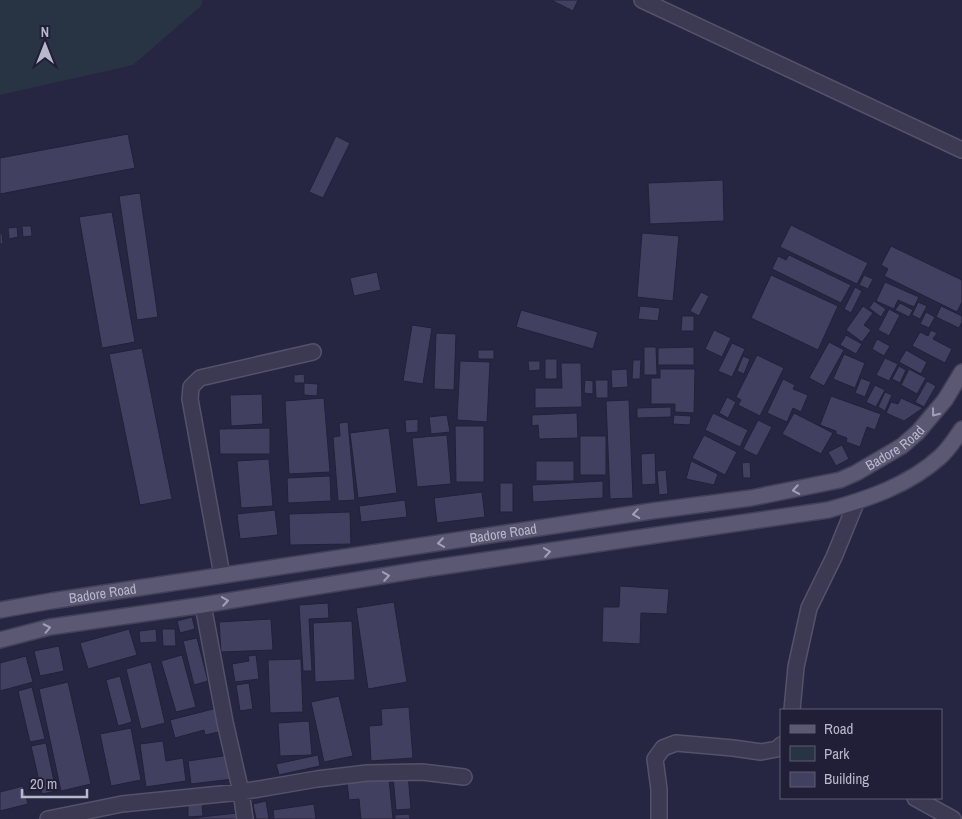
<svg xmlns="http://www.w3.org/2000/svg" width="962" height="819" viewBox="0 0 962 819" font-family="'Archivo Narrow',sans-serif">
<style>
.green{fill:#283343}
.building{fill:#424060;stroke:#222139}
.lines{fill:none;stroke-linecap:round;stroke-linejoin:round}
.minor-casing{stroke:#545269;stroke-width:18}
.major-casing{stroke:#424158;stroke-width:18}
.minor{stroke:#3c3a52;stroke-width:15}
.major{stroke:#5a5872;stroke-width:15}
.oneway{stroke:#a19fb6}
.labels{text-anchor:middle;stroke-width:4.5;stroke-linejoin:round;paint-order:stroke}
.street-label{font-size:14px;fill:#b9b7cc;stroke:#201f37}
</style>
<rect width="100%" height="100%" fill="#272642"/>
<path class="green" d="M0 0H203L201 6 133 65 0 95Z"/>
<path class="building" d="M551 0H578L573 11Z
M128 134 135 168 0 194V158Z
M336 136 350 143 323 198 309 192Z
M723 180 724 221 650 224 648 183Z
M140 193 158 317 137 320 119 196Z
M112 212 135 342 102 348 79 217Z
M791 225 868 263 857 284 780 247Z
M22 226H31L32 236 23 237Z
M17 227 18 237 9 239 8 228Z
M2 233 3 244H0V234Z
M642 233 679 236 673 301 637 297Z
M891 246 962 280V302L957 312 884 276 888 269 881 265Z
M789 255 851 285 841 303 772 269 778 256 786 260Z
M377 272 381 290 354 296 350 278Z
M771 275 838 306 818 350 751 318Z
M864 275 873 279 868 289 859 285Z
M885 282 919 297 914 307 898 300 894 309 876 301Z
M855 287 862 291 851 313 844 309Z
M701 292 709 296 699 316 690 311Z
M874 301 886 309 881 317 869 308Z
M918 302 927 306 920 319 912 315Z
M900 303 913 310 909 317 895 310Z
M640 306 660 308 658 321 638 319Z
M863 306 873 313 864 325 871 330 862 342 846 330Z
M941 306 962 316V322L959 328 936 317Z
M889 309 900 315 889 336 878 330Z
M521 310 598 332 593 349 516 327Z
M926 312 935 317 929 328 920 324Z
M682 316H694V331H681Z
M412 325 432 328 423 384 403 381Z
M714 330 731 338 722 357 705 349Z
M931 330 937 333 933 339 952 349 945 363 912 346 920 332 928 336Z
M436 333 456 334 454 390 434 389Z
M846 335 862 344 856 354 840 345Z
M877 339 890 346 884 356 872 349Z
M829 342 844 350 824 386 809 378Z
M732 343 745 349 732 377 718 371Z
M644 347H656L657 375H644Z
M694 347V365H658V348Z
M142 348 172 499 140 505 109 354Z
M478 350H494V359H478Z
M906 350 927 362 921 374 899 362Z
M844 354 865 363 855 388 833 379Z
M757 355 784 368 760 416 738 405 741 400 736 397Z
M743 356 750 359 744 374 737 371Z
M885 358 898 364 889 381 876 375Z
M545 359H557V379H545Z
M633 360H641L640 379H632Z
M460 361 490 362 487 422 457 420Z
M528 361H540V370L529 371Z
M561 363H581L582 407 535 408V388H562Z
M899 366 906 370 900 383 892 379Z
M627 369 628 387 612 388 611 370Z
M660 369H695L694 413 675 412V404H651V378H660Z
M909 369 926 378 917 394 901 385Z
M304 374 305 383H294V375Z
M861 378 871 382 865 397 855 393Z
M783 379 795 385 793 389 808 395 801 412 793 408 787 422 767 413Z
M585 380 593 381V394L584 393Z
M595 380H608V398H596Z
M927 381 936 386 924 407 915 402Z
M304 383 318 384 317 396 304 395Z
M875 385 885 390 876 407 866 402Z
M885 392 892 395 885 411 878 407Z
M262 394 263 424 231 426 230 395Z
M831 396 881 414 875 430 867 427 860 447 846 442 847 438 836 434V431L820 425Z
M727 397 736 402 728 418 719 413Z
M324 398 330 472 289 474 285 401Z
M901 398 923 408 904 421 886 413 891 402 898 404Z
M629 400 633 498 610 499 606 401Z
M671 407V417L637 418V408Z
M577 413 578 438 539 439 538 425 532 426V415Z
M713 413 748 430 740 447 705 430Z
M794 413 833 433 821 454 782 434Z
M447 415 450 432 431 434 429 417Z
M674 415 691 416 690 425 673 424Z
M418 419V432L406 433 405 420Z
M758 420 772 427 757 456 743 449Z
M348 422 355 500 338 501 333 437 340 436 339 423Z
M455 426H484V482H456Z
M270 428V454H220L219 429Z
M389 428 397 493 358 498 350 433Z
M447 435 451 484 417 487 412 438Z
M704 435 737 452 725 475 692 458Z
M580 436H606V475H580Z
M842 445 849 459 836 466 828 452Z
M655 453 656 484 642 485 641 454Z
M269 459 273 506 241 508 237 461Z
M536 461H574V481H536Z
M691 461 718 474 714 485 686 479Z
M750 462 751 478H743L742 463Z
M666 470 668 494 659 495 657 471Z
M330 476 331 501 288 503 287 478Z
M603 481V498L533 502 532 485Z
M500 483H513V512H500Z
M482 492 485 517 437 523 434 498Z
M405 500 407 517 361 522 359 506Z
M275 510 278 535 240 539 237 514Z
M350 512 351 544 290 545 289 514Z
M620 586 669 589 667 614 641 613 640 644 602 642 603 607H619Z
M394 602 407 682 368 689 356 608Z
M328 603 329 618 309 619 312 671H303L299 605Z
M192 617 195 629 180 633 177 621Z
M271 619 273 650 221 652 219 622Z
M352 621 355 680 315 682 313 623Z
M129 629 137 655 88 669 80 643Z
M156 629 157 642 140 643 139 631Z
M162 629H175L176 646H163Z
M197 638 208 681 194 685 183 641Z
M59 646 64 671 40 676 34 651Z
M182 655 196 707 176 712 161 661Z
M256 655 259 679 235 682 232 664 249 661 248 656Z
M26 656 33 682 0 691V663Z
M301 659 303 712 270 713 268 660Z
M151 662 165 723 141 729 126 669Z
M120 676 132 722 118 726 106 680Z
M68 682 91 784 61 791 39 689Z
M249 683 253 709 240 711 236 685Z
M32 687 45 739 30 742 18 691Z
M339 696 353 756 324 762 311 702Z
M409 707 413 758 371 761 369 726 382 725 381 709Z
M217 708 223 731 205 735 204 730 175 738 170 720Z
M309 721 312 755 280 756 278 723Z
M131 728 141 780 111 786 100 734Z
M163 741 166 761 183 758 186 781 146 787 140 744Z
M46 743 56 791 42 794 31 746Z
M230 755 233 779 191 784 188 761Z
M318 755 320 766 279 775 276 764Z
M408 774 411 809 396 810 393 776Z
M389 779 393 819H361L359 799 349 800 347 783Z
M23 786 28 804 0 811V792Z
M266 801 269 819H256L253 804Z
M188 802H202L203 816 188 817Z
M314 804 316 819H274L273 810Z
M237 813V819H193V818Z
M409 814 410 819H395V815Z"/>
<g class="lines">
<g class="minor-casing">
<path id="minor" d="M642 0 962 150
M222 575 190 399 191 387 200 378 313 352
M203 605 225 722 241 792 245 819
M792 710 796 667 809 608 834 557 856 503
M915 798 953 819
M48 819 122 804 241 792 317 779 367 773 422 772 464 777
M659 819V789L655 759 663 748 676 743 733 748 761 752 777 749 781 745"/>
</g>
<g class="major-casing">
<g id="major">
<path id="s1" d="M0 610 51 601 652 511 751 498 840 480 856 473 902 446 918 432 945 400 962 372"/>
<path d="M0 640 50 627 203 605 425 569 828 510C868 499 909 485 940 457 949 449 955 439 962 429"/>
</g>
</g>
<use href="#minor" class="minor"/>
<use href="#major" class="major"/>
</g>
<defs><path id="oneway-chevron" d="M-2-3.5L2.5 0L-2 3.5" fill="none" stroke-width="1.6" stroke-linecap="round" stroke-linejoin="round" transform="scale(1.25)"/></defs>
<g class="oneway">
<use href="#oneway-chevron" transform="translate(935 413) rotate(128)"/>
<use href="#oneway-chevron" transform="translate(796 490) rotate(170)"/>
<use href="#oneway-chevron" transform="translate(636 514) rotate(171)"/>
<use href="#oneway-chevron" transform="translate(441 543) rotate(172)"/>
<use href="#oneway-chevron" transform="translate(547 552) rotate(-8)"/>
<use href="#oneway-chevron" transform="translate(386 576) rotate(-9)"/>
<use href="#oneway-chevron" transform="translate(225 601) rotate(-9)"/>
<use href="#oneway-chevron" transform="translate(47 628) rotate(-12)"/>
</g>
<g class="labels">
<g class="street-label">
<text dy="5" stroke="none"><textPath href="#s1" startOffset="914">Badore Road</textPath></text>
<text dy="5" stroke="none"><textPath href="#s1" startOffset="509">Badore Road</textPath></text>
<text dy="5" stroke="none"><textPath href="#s1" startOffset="104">Badore Road</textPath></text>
</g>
</g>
<rect x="780" y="709" width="162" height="90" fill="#201f37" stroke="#5d5c73"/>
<rect x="790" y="725" width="25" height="8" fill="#5a5872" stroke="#5d5c73"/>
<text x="824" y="734" font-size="15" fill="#b9b7cc">Road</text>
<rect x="790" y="746" width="25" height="15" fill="#283343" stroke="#5d5c73"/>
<text x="824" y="759" font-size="15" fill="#b9b7cc">Park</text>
<rect x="790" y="772" width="25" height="15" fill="#424060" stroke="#5d5c73"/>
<text x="824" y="784" font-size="15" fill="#b9b7cc">Building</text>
<g transform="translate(45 45)" stroke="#201f37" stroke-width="4" paint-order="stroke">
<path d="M0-4L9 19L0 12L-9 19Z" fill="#b9b7cc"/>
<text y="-8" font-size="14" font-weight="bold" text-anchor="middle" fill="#b9b7cc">N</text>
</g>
<path d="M22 789v8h65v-8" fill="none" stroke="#b9b7cc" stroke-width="2.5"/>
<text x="30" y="789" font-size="15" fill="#b9b7cc" stroke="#201f37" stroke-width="4" paint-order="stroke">20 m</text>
</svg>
